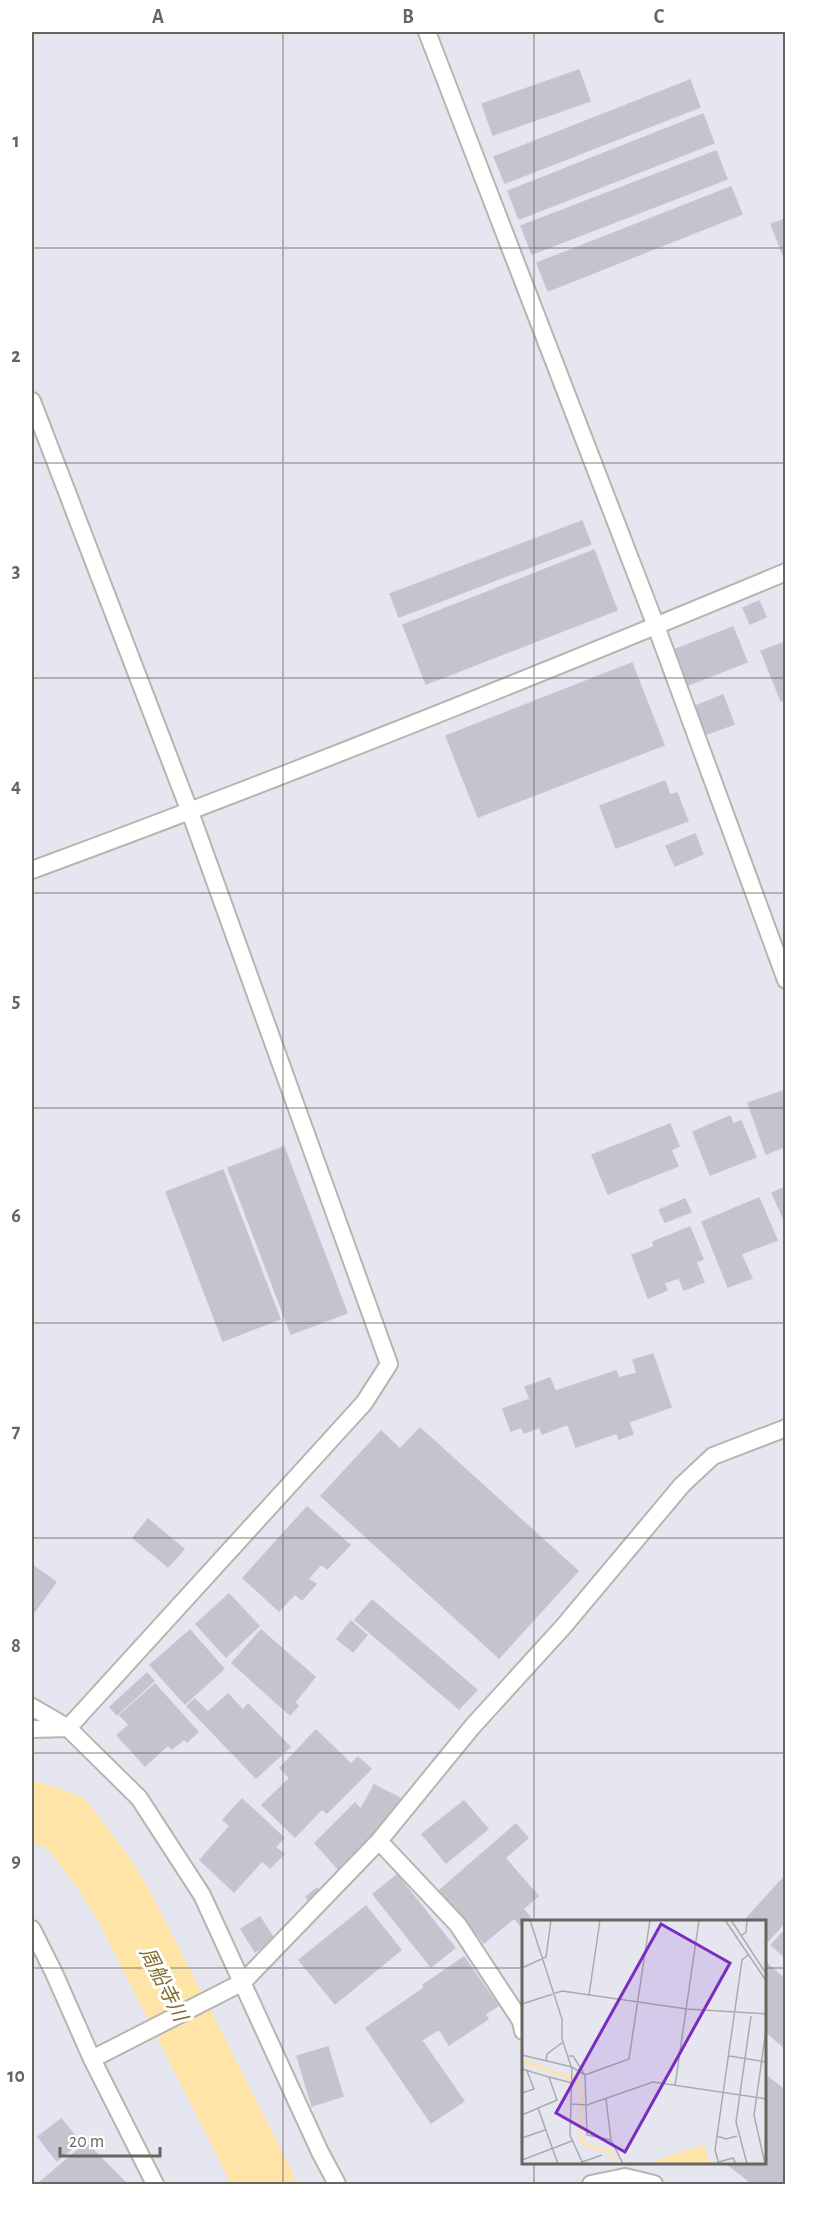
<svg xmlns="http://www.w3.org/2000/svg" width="817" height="2216" viewBox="0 0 817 2216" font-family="'Alegreya Sans','Noto Sans JP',sans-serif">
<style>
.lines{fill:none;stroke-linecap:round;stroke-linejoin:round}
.river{stroke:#ffe4a7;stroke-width:60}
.building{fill:#c4c4ce;stroke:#c3c4d6;stroke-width:1.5}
.minor-casing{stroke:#b6b6ae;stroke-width:20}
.tertiary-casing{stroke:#b6b6ae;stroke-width:20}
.minor{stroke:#fff;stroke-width:16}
.tertiary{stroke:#fff;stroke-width:16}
.grid{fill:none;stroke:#67655d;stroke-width:1.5;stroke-opacity:0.55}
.labels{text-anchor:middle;stroke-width:6;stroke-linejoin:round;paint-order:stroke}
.water-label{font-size:20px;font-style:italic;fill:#826e2d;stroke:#fff}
.inset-river{fill:none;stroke:#ffe4a7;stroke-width:3}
.inset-road{fill:none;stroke:#abaaad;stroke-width:1.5}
.view{fill:#7b2cbf;fill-opacity:0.15;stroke:#7b2cbf;stroke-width:3}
.inset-edge{fill:none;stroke:#67655d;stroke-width:3}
.neatline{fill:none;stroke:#67655d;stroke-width:2}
.grid-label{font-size:20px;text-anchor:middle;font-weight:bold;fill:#67655d}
</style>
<rect width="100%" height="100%" fill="#e6e6f1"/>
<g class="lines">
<path class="river" d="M32 1811 66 1823 105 1875 124 1906 265 2184"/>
</g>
<path class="building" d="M579 70 590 101 493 135 482 104Z
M690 80 700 107 505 183 494 157Z
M703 114 714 143 519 219 508 191Z
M716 151 727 179 532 254 521 226Z
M731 187 742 214 548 291 537 263Z
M786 219V262L771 224Z
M582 521 591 544 399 617 390 594Z
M594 550 617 610 426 684 403 625Z
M759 601 766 617 750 624 743 608Z
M733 627 747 662 688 685 674 650Z
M786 642V699L781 701 761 651Z
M632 663 664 745 478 817 446 736Z
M723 695 734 724 707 734 696 706Z
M665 781 670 795 677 793 688 821 616 848 600 806Z
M695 834 703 854 675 866 666 846Z
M786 1090V1146L766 1154 748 1103Z
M730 1116 733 1124 741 1121 756 1157 710 1175 693 1132Z
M670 1124 679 1146 671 1150 678 1166 608 1194 592 1155Z
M284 1147 347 1313 291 1334 228 1168Z
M223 1170 280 1319 223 1341 166 1192Z
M786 1187V1224L772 1193Z
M759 1198 777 1240 741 1254 752 1278 728 1287 702 1222Z
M685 1199 691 1212 665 1222 659 1210Z
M690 1227 703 1259 696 1262 704 1282 684 1290 679 1278 664 1283 667 1290 648 1298 632 1255 654 1247 653 1242Z
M653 1354 671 1407 629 1422 633 1434 619 1439 617 1433 576 1447 556 1391 616 1371 619 1378 637 1373 633 1360Z
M550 1378 568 1424 542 1434 540 1427 524 1433 521 1427 511 1431 503 1409 530 1399 525 1387Z
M420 1428 578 1571 499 1658 321 1496 381 1431 400 1449Z
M307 1507 350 1545 327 1569 321 1564 308 1579 316 1584 302 1600 295 1594 279 1611 243 1578Z
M148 1519 184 1549 168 1567 133 1538Z
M32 1565 56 1582 32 1615Z
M229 1594 259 1626 226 1657 196 1624Z
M372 1600 477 1690 459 1709 355 1620Z
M351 1621 367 1635 353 1652 337 1639Z
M190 1630 224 1669 185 1704 150 1665Z
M261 1630 315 1677 295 1702 298 1706 290 1715 232 1663Z
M147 1673 154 1681 117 1715 110 1707Z
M155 1684 198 1732 187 1742 184 1739 172 1749 168 1745 145 1766 117 1735 129 1725 120 1715Z
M228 1694 243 1710 248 1704 290 1747 256 1778 187 1706 195 1699 208 1712Z
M316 1730 351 1764 358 1757 371 1769 327 1813 322 1809 295 1837 262 1805 290 1778 280 1768Z
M374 1785 400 1798 378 1835 338 1869 315 1843 355 1803 361 1809Z
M242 1799 284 1838 275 1847 284 1854 270 1868 262 1861 234 1892 200 1860 230 1826 223 1820Z
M464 1801 488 1829 446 1863 422 1834Z
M516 1824 528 1838 452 1904 440 1890Z
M506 1859 538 1896 523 1909 530 1917 520 1925 514 1918 484 1943 452 1904Z
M397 1875 455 1948 431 1967 373 1894Z
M786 1875V1921L768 1941 764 1938V1922H747L745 1920Z
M317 1888 323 1896 312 1905 306 1897Z
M366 1906 401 1950 335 2004 299 1960Z
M260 1917 274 1939 255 1952 241 1929Z
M786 1929V1958L771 1945Z
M464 1957 498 2006 485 2014 488 2019 449 2045 439 2029 422 2040 418 2035 386 2057 366 2028 424 1988 423 1985Z
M764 1961 786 1980V2049L764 2030Z
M418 2035 464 2101 431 2123 386 2057Z
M328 2047 343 2096 312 2106 297 2056Z
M768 2077 786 2091V2184H753L727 2164H764V2082Z
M61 2119 80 2142 57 2161 38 2137Z
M86 2143 127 2184H38Z"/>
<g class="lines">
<g class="minor-casing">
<path id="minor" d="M427 32 656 626 786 980
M32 401 190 812 389 1364 364 1403 68 1728 32 1707
M32 870C285 777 536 676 786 572
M32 1729 68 1728 139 1798 202 1895 320 2152 337 2184
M379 1841 458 1925 521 2021 523 2031
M92 2059 243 1982 379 1841 472 1727 563 1627 682 1485 713 1456 786 1428
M591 2184 625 2177 654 2184"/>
</g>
<g class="tertiary-casing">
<path id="tertiary" d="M32 1929 54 1973 92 2059 155 2184"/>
</g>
<use href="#minor" class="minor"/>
<use href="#tertiary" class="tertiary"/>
</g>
<path class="grid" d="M283 32V2184M534 32V1922M32 248H786M32 463H786M32 678H786M32 893H786M32 1108H786M32 1323H786M32 1538H786M32 1753H786M32 1968H523M764 1968H786M534 2164V2184"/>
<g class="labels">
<g class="water-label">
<text transform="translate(164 1984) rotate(63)" y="7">周船寺川</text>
</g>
</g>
<g transform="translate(522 1920)">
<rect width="244" height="244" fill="#e6e6f1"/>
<path d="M182 225 188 244 128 242Z" fill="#ffe4a7"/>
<path class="inset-river" d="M0 141 54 159 59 173 58 217 65 226 88 231 93 244"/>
<path class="inset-road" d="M8 0 40 99V119L50 149 48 215 61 244M203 0 245 62M209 0 245 55M219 16 224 12 225 0M0 48 24 37 29 0M67 75 78 0M0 84 40 71 165 89 245 94M0 135 50 147 63 155 65 215 89 220 101 244M47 136H51L63 155 107 139 128 0M207 136 245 142M24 141 25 134 41 122M0 149 27 157 35 180 0 195M27 157 50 163M153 166 177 0M0 173 12 169 5 151M84 179 89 220M49 184 65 185 131 162 245 179M16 188 36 244M195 216 204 219 215 216M0 218 23 210M0 240 50 221M60 242 80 235M197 242 211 238 214 244M197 244 193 230 220 40 226 35M225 244 214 202 229 96M243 244 232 195 245 103"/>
<path class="view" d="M139 4 208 43 103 232 34 193Z"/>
<rect width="244" height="244" class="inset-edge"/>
</g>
<rect width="817" height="2216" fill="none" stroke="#ffffff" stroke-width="66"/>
<path d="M60 2147v9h100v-9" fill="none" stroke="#67655d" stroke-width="3"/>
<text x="69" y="2147" font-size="18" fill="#67655d" stroke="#ffffff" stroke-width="4.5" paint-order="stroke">20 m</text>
<rect x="33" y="33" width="751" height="2150" class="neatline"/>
<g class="grid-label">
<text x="158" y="23">A</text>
<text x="408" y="23">B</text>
<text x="659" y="23">C</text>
<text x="16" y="147">1</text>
<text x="16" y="362">2</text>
<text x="16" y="577">3</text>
<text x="16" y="792">4</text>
<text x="16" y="1007">5</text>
<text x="16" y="1222">6</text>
<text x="16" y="1437">7</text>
<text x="16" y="1652">8</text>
<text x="16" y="1867">9</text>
<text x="16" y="2082">10</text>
</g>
</svg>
